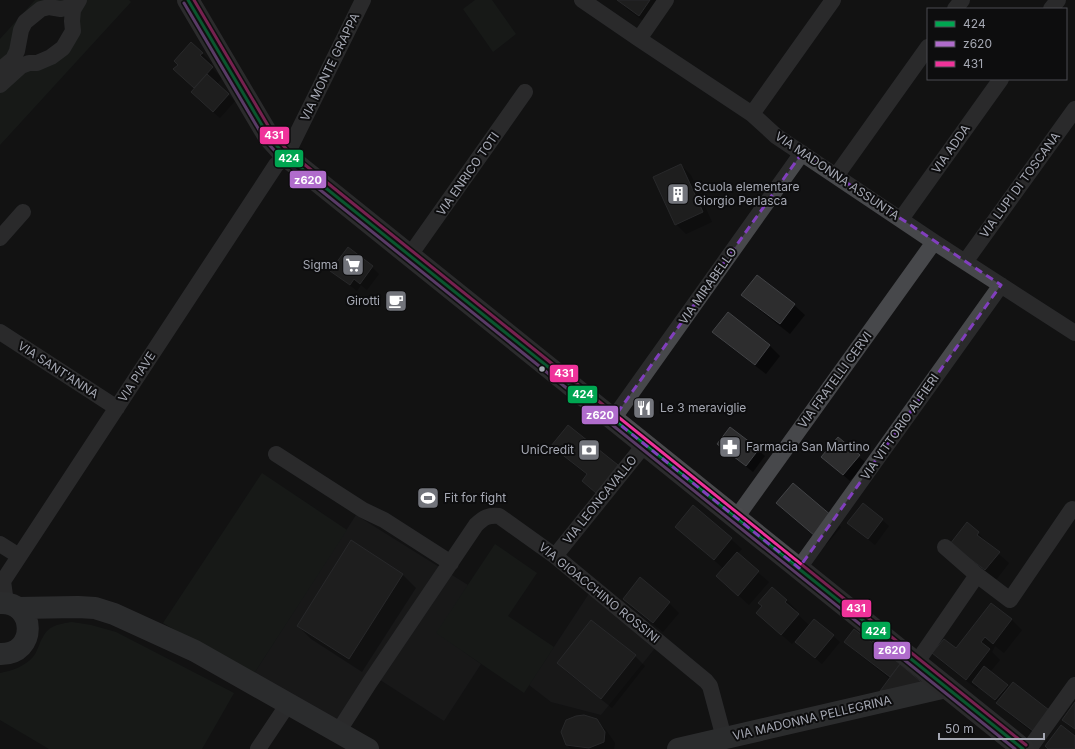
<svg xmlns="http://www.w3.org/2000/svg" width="1075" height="749" viewBox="0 0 1075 749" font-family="Inter,sans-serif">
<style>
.built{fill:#1f1f21}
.green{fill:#1d231e}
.shadow{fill:#0007}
.building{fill:#2d2d2e;stroke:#424346}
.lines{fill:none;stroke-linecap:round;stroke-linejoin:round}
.street{stroke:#47484b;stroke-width:16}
.secondary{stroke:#4b4c4f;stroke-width:22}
.primary{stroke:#4a4a4d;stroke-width:22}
.bus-1-casing{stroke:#0d0d0e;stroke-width:6}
.bus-2-casing{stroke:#0d0d0e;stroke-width:6}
.bus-3-casing{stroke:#0d0d0e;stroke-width:6}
.bus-1{stroke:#00a651;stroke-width:3}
.bus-2{stroke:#b06ccc;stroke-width:3}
.bus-3{stroke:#ef339a;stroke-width:3}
.marked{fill:none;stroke:#813fbd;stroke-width:3;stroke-dasharray:8 5;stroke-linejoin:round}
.bus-dot{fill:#a5a8b3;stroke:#0d0d0e;stroke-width:1.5}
.labels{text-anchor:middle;stroke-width:4;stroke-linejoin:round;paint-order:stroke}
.street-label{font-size:12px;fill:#a5a8b3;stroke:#0d0d0e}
.poi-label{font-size:12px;fill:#a5a8b3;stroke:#0d0d0e;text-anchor:start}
.line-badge{stroke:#0d0d0e;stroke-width:1.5}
.badge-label{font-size:11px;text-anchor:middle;font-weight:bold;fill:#fff}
</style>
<rect width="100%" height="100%" fill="#121213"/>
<path class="built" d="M356 515 468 585 437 633 481 664 444 721 377 678 343 731 253 675Z
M590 592 656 647 601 715 551 702 529 685Z"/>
<path class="green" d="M35 0H70L50 2 15 43 0 63V39Z
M84 0H129L131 2 0 145V91L22 71 49 63 76 19Z
M475 0H492L516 34 493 52 463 9Z
M262 473 347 530 253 675 163 623Z
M495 544 537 573 508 616 554 647 524 693 436 633Z
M72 622 91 625 116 632 234 693 202 749H49L0 720V673C12 671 25 666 33 657 38 651 39 643 43 637 49 625 60 624 72 622Z"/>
<path class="shadow" d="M618 0H667L649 25 627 9Z
M202 53 212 63 210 66 222 78 217 84 235 101 220 118 198 99 195 89 175 69Z
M681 165 691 175 712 222 686 234 676 224Z
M372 267 379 274 367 290 361 285 357 291 332 271Z
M757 277 794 305 805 315 790 334 753 305 743 295Z
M728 314 770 346 780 356 766 374 724 342 714 332Z
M568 426 606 502 583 481 587 475 563 456 553 446Z
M839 439 866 463 850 481 829 463Z
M719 444 758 450 765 456 753 472 725 450Z
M778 503 831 517 841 527 826 545Z
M863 504 889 526 875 545 848 523Z
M693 506 742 549 737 554 769 582 749 605 717 576 724 569 676 527Z
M978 533 988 543 987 544 1009 563 996 580 962 554Z
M352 542 403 575 416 588 362 672 311 639 298 626Z
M772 588 797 610 795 612 810 626 833 636 840 642 822 664 803 648 802 635 801 634 792 644 768 623 763 606Z
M624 599 669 603 679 613 663 632 634 609Z
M991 604 1012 620 1022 630 1004 653 995 646 992 652 1000 660 990 672 1010 688 1043 741 1008 713 998 703 979 687 977 689 943 663 933 653 957 649Z
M855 631 899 665 925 686 890 679 856 652 846 642Z
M635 656 645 666 612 708 568 673 558 663Z
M596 720 606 730 615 743 614 749H571L566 744Z"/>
<path class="building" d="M617 0H650L639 16Z
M191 42 203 53 200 55 213 67 194 88 173 69 178 65 174 61Z
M207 74 229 94 213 112 191 92Z
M681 164 703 212 675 225 653 177Z
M348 247 373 266 360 284 354 279 350 285 330 271Z
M757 275 795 304 780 324 741 295Z
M728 312 770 345 755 365 712 332Z
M568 425 618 465 596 493 582 481 587 474 551 446Z
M730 427 759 449 746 466 717 444Z
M838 437 860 455 843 475 821 457Z
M793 483 832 516 815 536 776 503Z
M863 503 883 519 868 539 847 523Z
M693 505 732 538 714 560 675 527Z
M967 522 979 532 977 535 1000 552 985 570 950 544Z
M351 540 403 574 349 659 297 626Z
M737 552 759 571 738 596 716 576Z
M640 577 670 602 653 623 623 599Z
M772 587 787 600 785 602 799 614 781 635 756 613 762 606 758 603Z
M991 603 1012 619 993 644 985 637 981 642 990 649 966 680 932 653 944 639 956 648Z
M814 619 834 635 815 658 795 642Z
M591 620 636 655 601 699 557 663Z
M854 629 900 664 890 677 844 642Z
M900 664 926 686 880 691Z
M984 666 1008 685 995 700 972 682Z
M1013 682 1049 710 1033 731 996 703Z
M1075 702V729L1062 720Z
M584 715 597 719 605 732 604 742 589 748 566 745 561 732 566 720 576 716Z
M1061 725 1075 736V749H1048L1045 746Z"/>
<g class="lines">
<path class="street" d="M582 0 639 39 752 114 776 136 934 242 1075 333
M955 9 962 0
M1051 9 1058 0
M639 39 666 0
M0 70 13 59 17 51 21 30 25 22 41 9 49 7 61 9 69 7 77 0
M0 85 21 66 29 63H37L51 57 63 48 73 31 72 21 73 10 79 0
M752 114 833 0
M836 176 928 47
M901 219 1001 79
M0 238 23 212
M410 255 525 92
M965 262 1075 109
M0 332 117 408
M613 419 802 153
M276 454 363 510 384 520 451 563
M736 518 934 242
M0 544 19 556
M945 547 977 575
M555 556 645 444
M799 568 1001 285
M6 603 3 581 276 165 286 156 363 0
M917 662 977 575 1010 600 1072 509
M338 732 370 682 476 525C484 517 489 515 499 516L555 556 706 681 710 686 724 738
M258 749 288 704
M1029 749 1075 685"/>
<path class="secondary" d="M0 603C36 601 38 655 0 654
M18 608 78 607 95 608 114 614 195 651 368 749
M678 749 946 687"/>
<path class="primary" d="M188 0 269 137 286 156 1023 749"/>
<g class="bus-1-casing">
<path id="bus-1" d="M188 0 269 137 286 156 1023 749"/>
</g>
<g class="bus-2-casing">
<path id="bus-2" d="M184 3 265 140 283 160 1015 749"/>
</g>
<g class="bus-3-casing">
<path id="bus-3" d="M194 0 273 134 289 152 1026 745"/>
</g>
<use href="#bus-1" class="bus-1"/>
<use href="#bus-2" class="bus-2"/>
<use href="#bus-3" class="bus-3"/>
</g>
<path d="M0 0H1075V749H0ZM802 153 1001 285 799 568 613 419Z" fill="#121213" fill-opacity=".55" fill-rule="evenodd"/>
<path class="marked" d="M802 153 1001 285 799 568 613 419Z"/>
<defs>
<g id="building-square" transform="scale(1.15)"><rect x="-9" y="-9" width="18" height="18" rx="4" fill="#72747b" stroke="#0d0d0e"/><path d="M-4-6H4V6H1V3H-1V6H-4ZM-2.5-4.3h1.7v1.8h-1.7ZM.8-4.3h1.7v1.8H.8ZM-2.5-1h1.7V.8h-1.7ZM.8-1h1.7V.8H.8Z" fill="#fff"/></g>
<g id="supermarket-square" transform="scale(1.15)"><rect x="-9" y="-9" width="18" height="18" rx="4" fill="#72747b" stroke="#0d0d0e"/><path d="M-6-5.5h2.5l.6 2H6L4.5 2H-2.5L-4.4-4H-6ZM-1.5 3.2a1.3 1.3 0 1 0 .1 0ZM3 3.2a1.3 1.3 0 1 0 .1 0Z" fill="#fff"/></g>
<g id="cafe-square" transform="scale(1.15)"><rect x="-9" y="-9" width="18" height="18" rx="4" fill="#72747b" stroke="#0d0d0e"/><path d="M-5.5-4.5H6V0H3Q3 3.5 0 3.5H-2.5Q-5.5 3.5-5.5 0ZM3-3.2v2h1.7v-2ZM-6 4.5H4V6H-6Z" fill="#fff"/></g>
<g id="restaurant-square" transform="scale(1.15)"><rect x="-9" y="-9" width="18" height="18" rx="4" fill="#72747b" stroke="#0d0d0e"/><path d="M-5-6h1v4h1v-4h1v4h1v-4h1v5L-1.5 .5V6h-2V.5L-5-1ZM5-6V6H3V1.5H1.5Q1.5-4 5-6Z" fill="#fff"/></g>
<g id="pharmacy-square" transform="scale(1.15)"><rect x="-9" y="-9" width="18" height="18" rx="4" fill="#72747b" stroke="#0d0d0e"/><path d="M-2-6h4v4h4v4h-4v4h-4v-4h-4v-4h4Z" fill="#fff"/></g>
<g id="bank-square" transform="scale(1.15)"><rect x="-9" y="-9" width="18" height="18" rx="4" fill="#72747b" stroke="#0d0d0e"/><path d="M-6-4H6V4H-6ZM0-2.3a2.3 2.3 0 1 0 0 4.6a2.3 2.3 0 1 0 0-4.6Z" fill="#fff"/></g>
<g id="stadium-square" transform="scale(1.15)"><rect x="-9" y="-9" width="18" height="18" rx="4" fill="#72747b" stroke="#0d0d0e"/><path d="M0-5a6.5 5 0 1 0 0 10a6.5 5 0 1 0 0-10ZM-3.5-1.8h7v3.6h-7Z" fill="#fff"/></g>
</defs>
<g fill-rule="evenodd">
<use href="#building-square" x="678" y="194"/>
<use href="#supermarket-square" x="353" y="265"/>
<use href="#cafe-square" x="396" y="301"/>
<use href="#restaurant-square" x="644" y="408"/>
<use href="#pharmacy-square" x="730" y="447"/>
<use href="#bank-square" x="589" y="450"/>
<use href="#stadium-square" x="428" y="498"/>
</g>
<circle class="bus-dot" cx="542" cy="369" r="3.5"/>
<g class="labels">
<g class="street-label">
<text transform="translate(330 67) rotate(-64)" y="4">VIA MONTE GRAPPA</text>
<text transform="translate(951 149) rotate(-55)" y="4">VIA ADDA</text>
<text transform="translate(468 174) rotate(-55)" y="4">VIA ENRICO TOTI</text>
<text transform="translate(837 176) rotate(34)" y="4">VIA MADONNA ASSUNTA</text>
<text transform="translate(1020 185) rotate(-54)" y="4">VIA LUPI DI TOSCANA</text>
<text transform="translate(708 286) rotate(-55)" y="4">VIA MIRABELLO</text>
<text transform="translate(58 370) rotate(33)" y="4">VIA SANT'ANNA</text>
<text transform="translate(137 377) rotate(-57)" y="4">VIA PIAVE</text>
<text transform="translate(835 380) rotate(-54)" y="4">VIA FRATELLI CERVI</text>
<text transform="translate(900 427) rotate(-55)" y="4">VIA VITTORIO ALFIERI</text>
<text transform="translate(600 500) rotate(-51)" y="4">VIA LEONCAVALLO</text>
<text transform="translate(599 593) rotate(39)" y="4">VIA GIOACCHINO ROSSINI</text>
<text transform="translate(812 718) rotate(-13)" y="4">VIA MADONNA PELLEGRINA</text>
</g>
<g class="poi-label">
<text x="694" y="191">Scuola elementare<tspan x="694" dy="14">Giorgio Perlasca</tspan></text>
<text x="338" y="269" text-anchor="end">Sigma</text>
<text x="380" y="305" text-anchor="end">Girotti</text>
<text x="660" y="412">Le 3 meraviglie</text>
<text x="746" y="451">Farmacia San Martino</text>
<text x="574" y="454" text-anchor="end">UniCredit</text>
<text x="444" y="502">Fit for fight</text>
</g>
</g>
<g class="line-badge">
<rect x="259" y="126" width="31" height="19" rx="4" fill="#ef339a"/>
<rect x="274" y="149" width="30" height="19" rx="4" fill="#00a651"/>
<rect x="289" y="170" width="38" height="19" rx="4" fill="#b06ccc"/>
<rect x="549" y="364" width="30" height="19" rx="4" fill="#ef339a"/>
<rect x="567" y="385" width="31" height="19" rx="4" fill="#00a651"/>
<rect x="581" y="405" width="38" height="20" rx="4" fill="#b06ccc"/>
<rect x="841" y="599" width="31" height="19" rx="4" fill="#ef339a"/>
<rect x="861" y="621" width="30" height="19" rx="4" fill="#00a651"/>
<rect x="873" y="641" width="38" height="19" rx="4" fill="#b06ccc"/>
</g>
<g class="badge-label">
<text x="274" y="139">431</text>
<text x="289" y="162">424</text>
<text x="308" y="184">z620</text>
<text x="564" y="377">431</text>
<text x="583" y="398">424</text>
<text x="600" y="419">z620</text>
<text x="856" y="612">431</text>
<text x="876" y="635">424</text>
<text x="892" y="654">z620</text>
</g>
<rect x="927" y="8" width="140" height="72" fill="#0d0d0e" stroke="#4a4b50"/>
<rect x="935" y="21" width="20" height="6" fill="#00a651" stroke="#4a4b50"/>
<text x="963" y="28" font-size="12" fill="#a5a8b3">424</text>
<rect x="935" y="41" width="20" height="6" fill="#b06ccc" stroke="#4a4b50"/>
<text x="963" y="48" font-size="12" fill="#a5a8b3">z620</text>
<rect x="935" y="61" width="20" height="6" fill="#ef339a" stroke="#4a4b50"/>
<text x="963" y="68" font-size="12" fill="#a5a8b3">431</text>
<path d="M939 733v6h105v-6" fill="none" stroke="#a5a8b3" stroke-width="2"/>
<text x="945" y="733" font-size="12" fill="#a5a8b3" stroke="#0d0d0e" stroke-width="3" paint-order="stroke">50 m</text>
</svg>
